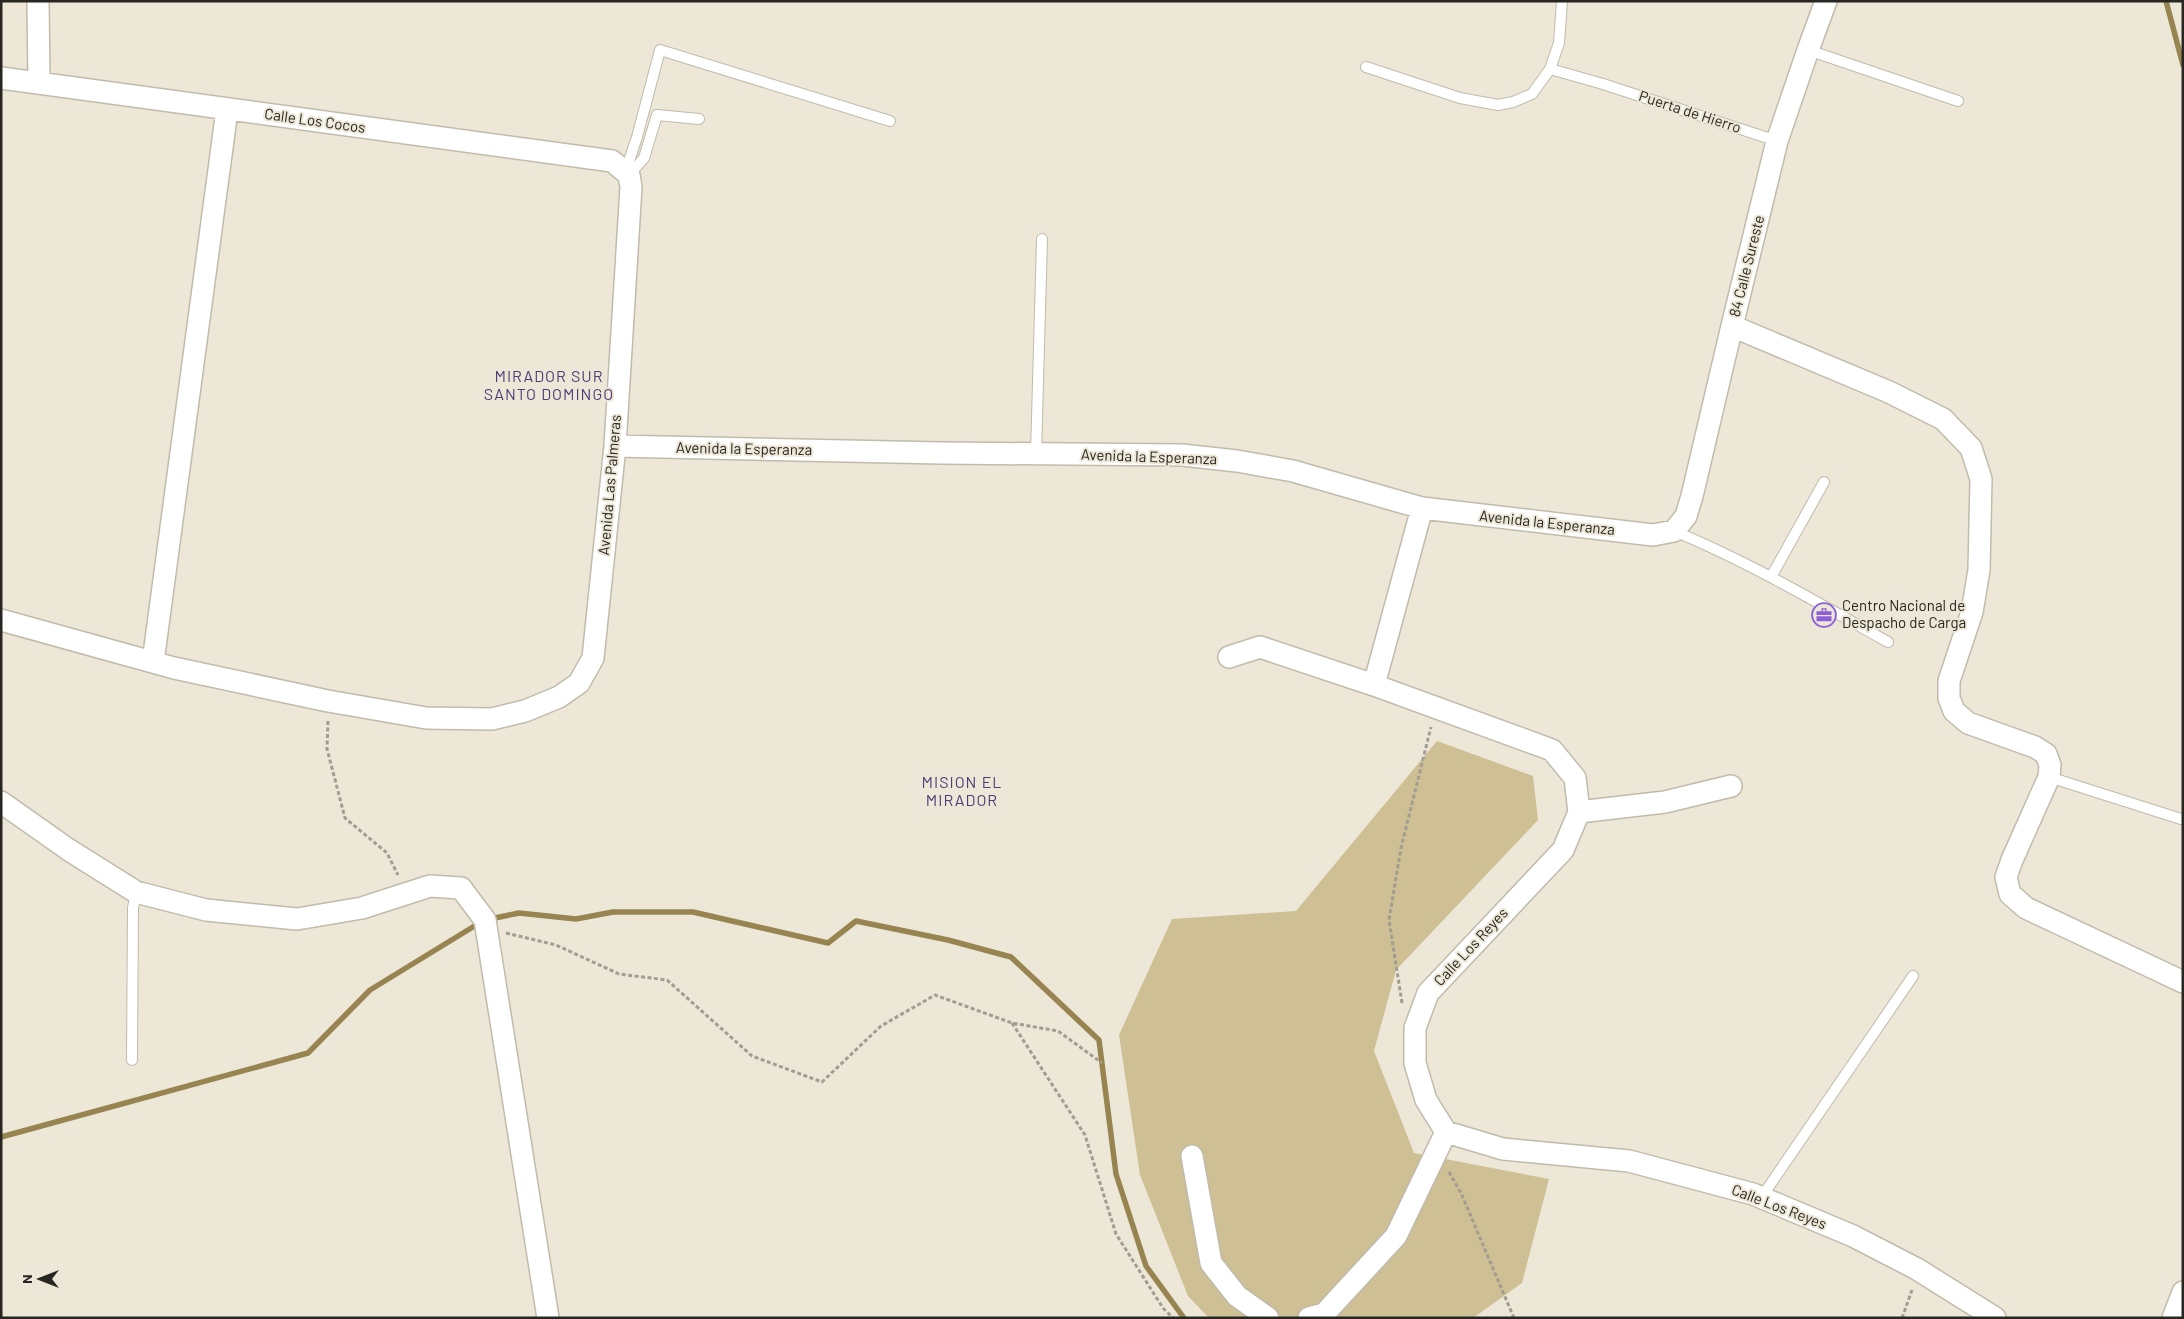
<svg xmlns="http://www.w3.org/2000/svg" width="2184" height="1319" viewBox="0 0 2184 1319" font-family="Barlow,sans-serif">
<style>
.green{fill:#cebf94}
.lines{fill:none;stroke-linecap:round;stroke-linejoin:round}
.stream{stroke:#978450;stroke-width:5.5}
.service-casing{stroke:#c0bbab;stroke-width:12}
.minor-casing{stroke:#c0bbab;stroke-width:24}
.path{stroke:#a19d91;stroke-width:3;stroke-dasharray:4 2.5;stroke-linecap:butt}
.service{stroke:#fff;stroke-width:10}
.minor{stroke:#fff;stroke-width:21}
.labels{text-anchor:middle;stroke-width:4;stroke-linejoin:round;paint-order:stroke}
.street-label{font-size:15px;fill:#282620;stroke:#ece7d7}
.poi-label{font-size:15px;fill:#282620;stroke:#ece7d7;text-anchor:start}
.neighbourhood-label{font-size:16px;letter-spacing:1px;fill:#503b77;stroke:#ece7d7}
</style>
<rect width="100%" height="100%" fill="#ece7d7"/>
<path class="green" d="M1437 741 1533 776 1538 820 1396 970 1374 1051 1414 1153 1549 1179 1522 1283 1473 1318H1209L1188 1296 1140 1175 1119 1035 1172 919 1296 911Z"/>
<g class="lines">
<path class="stream" d="M2166 1 2183 65
M490 919 519 913 576 919 613 912H693L828 943 856 921 948 940 1011 957 1099 1040 1116 1174 1146 1266 1184 1318
M1 1137 308 1053 370 990 481 922"/>
<g class="service-casing">
<path id="service" d="M1808 50 1958 101
M1366 67 1460 98 1498 105 1513 102 1532 94 1550 69 1559 43 1562 1
M1550 69 1603 84 1777 141
M626 170 637 137 660 50 890 121
M629 175 644 158 657 115 699 119
M1036 454 1042 239
M1674 531C1749 562 1818 603 1888 642
M1771 577 1824 482
M2049 777 2181 819
M132 1060 133 908 136 892
M1761 1198 1913 976"/>
</g>
<g class="minor-casing">
<path id="minor" d="M38 1 39 83
M1 78 612 161 629 175 631 187 615 446 593 658 579 683 559 697 525 711 492 719 426 718 328 701 174 668 1 620
M1732 326 1889 392 1943 419 1971 448 1981 479 1979 570 1972 612 1949 681V698L1954 711 1968 723 2035 747 2046 754 2050 765 2049 777 2012 860 2006 877 2010 894 2026 908 2183 982
M615 446 941 453 1182 455 1237 461 1293 471 1422 508 1653 535 1674 531 1686 516 1692 496 1732 326 1777 141 1808 50 1826 1
M1422 508 1374 685 1552 750 1575 778 1579 812 1563 850 1428 993 1415 1028V1063L1426 1100 1446 1132 1503 1149 1629 1161 1753 1194 1853 1236 1917 1269 1995 1318
M1229 657 1260 647 1374 685
M153 662 227 110
M1 802 69 850 136 892 206 910 297 919 362 908 430 886 461 888 485 920 548 1318
M1579 812 1665 802 1731 786
M1192 1156 1211 1263 1237 1296 1268 1318
M1309 1318 1324 1314 1396 1236 1446 1132
M2173 1318 2183 1292"/>
</g>
<path class="path" d="M328 721 327 749 345 818 387 853 398 875
M506 933 556 945 619 974 667 980 752 1056 822 1082 881 1026 935 995 1012 1023 1058 1031 1102 1063
M1402 1003 1389 920 1401 848 1431 727
M1012 1023 1085 1135 1116 1234 1163 1308 1173 1318
M1449 1172 1461 1193 1514 1318
M1902 1318 1912 1290"/>
<use href="#service" class="service"/>
<use href="#minor" class="minor"/>
</g>
<defs>
<g id="office-ring" transform="scale(1.25)"><circle r="9.5" fill="#ece7d7" stroke="#8c5ed7" stroke-width="1.5"/><path d="M-6-3h4V-5.5h4V-3h4V5H-6ZM-1-4.5V-3h2v-1.5ZM-6 0V1H6V0Z" fill="#8c5ed7"/></g>
</defs>
<g fill-rule="evenodd">
<use href="#office-ring" x="1824" y="615"/>
</g>
<g class="labels">
<g class="street-label">
<text transform="translate(1690 112) rotate(18)" y="5">Puerta de Hierro</text>
<text transform="translate(315 121) rotate(8)" y="5">Calle Los Cocos</text>
<text transform="translate(1747 266) rotate(-76)" y="5">84 Calle Sureste</text>
<text transform="translate(744 449) rotate(1)" y="5">Avenida la Esperanza</text>
<text transform="translate(1149 457) rotate(2)" y="5">Avenida la Esperanza</text>
<text transform="translate(610 485) rotate(-85)" y="5">Avenida Las Palmeras</text>
<text transform="translate(1547 523) rotate(6)" y="5">Avenida la Esperanza</text>
<text transform="translate(1471 947) rotate(-47)" y="5">Calle Los Reyes</text>
<text transform="translate(1779 1207) rotate(21)" y="5">Calle Los Reyes</text>
</g>
<g class="poi-label">
<text x="1842" y="611">Centro Nacional de<tspan x="1842" dy="17">Despacho de Carga</tspan></text>
</g>
<g class="neighbourhood-label">
<text x="549" y="382">MIRADOR SUR<tspan x="549" dy="18">SANTO DOMINGO</tspan></text>
<text x="962" y="788">MISION EL<tspan x="962" dy="18">MIRADOR</tspan></text>
</g>
</g>
<rect width="2184" height="1319" fill="none" stroke="#282620" stroke-width="5"/>
<g transform="translate(40 1279) rotate(270)" stroke="#ece7d7" stroke-width="4" paint-order="stroke">
<path d="M0-4L9 19L0 12L-9 19Z" fill="#282620"/>
<text y="-8" font-size="14" font-weight="bold" text-anchor="middle" fill="#282620">N</text>
</g>
</svg>
